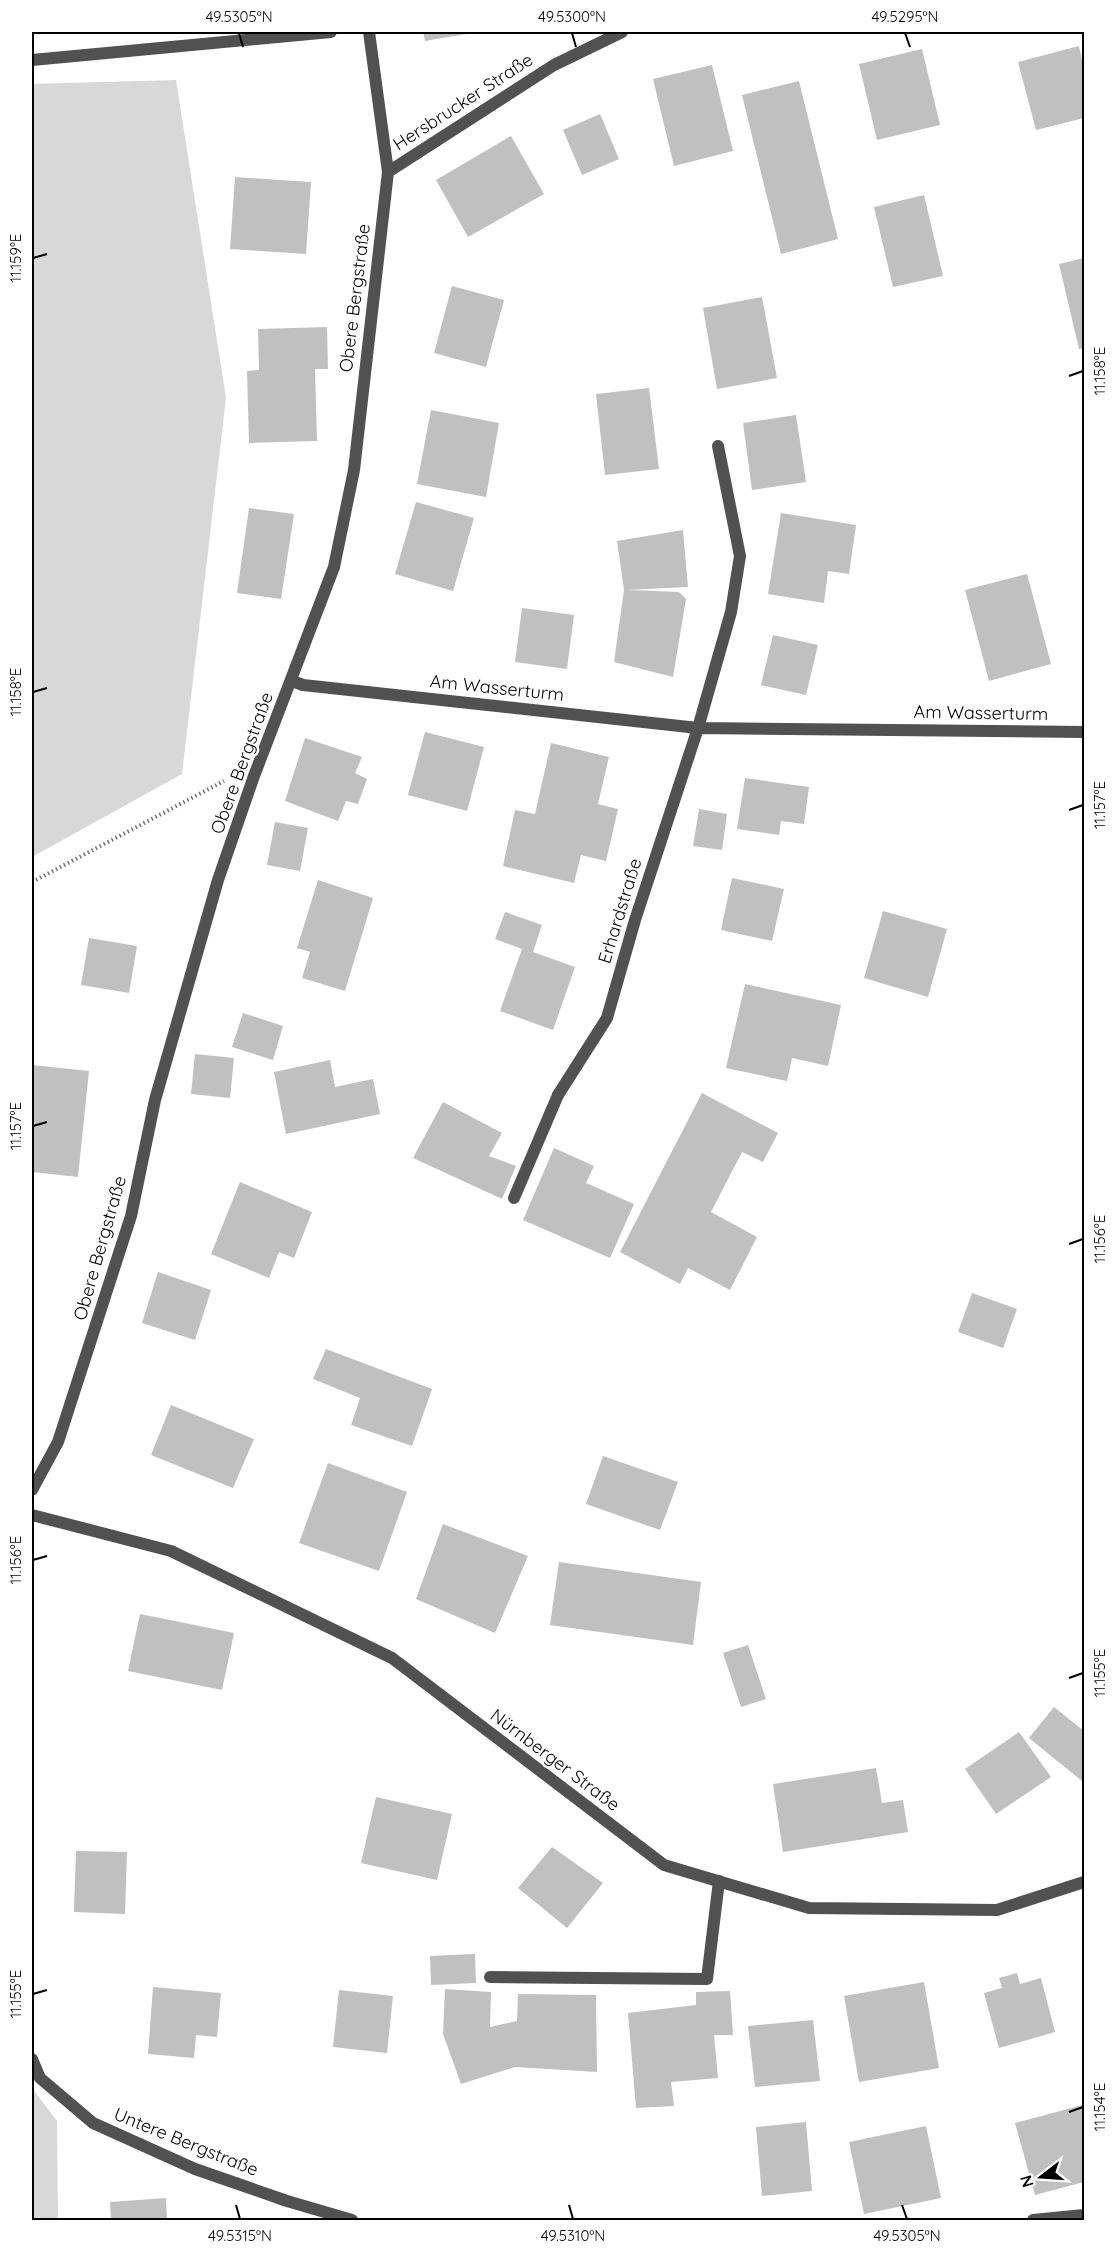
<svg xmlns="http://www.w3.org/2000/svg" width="1116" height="2252" viewBox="0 0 1116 2252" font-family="Quicksand,sans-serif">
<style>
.green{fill:#d8d8d8}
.building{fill:#c0c0c0}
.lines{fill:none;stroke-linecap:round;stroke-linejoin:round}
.path{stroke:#737373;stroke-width:4;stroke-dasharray:1.5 3;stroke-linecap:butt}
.service{stroke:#515151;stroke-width:12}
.minor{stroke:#515151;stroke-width:12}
.ticks{fill:none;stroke:#000;stroke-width:2}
.labels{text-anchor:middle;stroke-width:5;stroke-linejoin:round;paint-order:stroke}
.street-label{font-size:18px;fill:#000;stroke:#fff}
.neatline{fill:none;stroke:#000;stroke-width:2}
.ticks-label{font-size:15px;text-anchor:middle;fill:#000}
</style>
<rect width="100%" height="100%" fill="#fff"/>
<path class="green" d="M176 80 226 398 182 774 32 857V84Z
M32 2088 57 2121 58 2220H32Z"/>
<path class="building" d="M423 32H471L472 33 425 41Z
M1079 46 1084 68V118L1036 130 1018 62Z
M922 49 940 125 877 140 859 64Z
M712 65 733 151 674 166 653 79Z
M799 81 838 239 781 254 742 95Z
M600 114 619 159 582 175 563 130Z
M511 136 544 194 468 237 436 180Z
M235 177 311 182 306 254 230 249Z
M924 195 943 276 893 287 874 207Z
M1084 258V348L1079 349 1059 264Z
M452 286 504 300 486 367 434 353Z
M762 297 777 378 717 389 703 308Z
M327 327 328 369H315L317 441 249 443 247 371 259 370 258 329Z
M649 388 659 469 605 475 596 394Z
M431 410 499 423 486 497 417 484Z
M796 415 806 482 752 490 743 423Z
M416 502 474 518 453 591 395 574Z
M249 508 294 514 281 599 237 593Z
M781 513 856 525 849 574 828 571 824 603 768 594Z
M683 530 688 587 628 590 679 592 686 599 673 677 614 662 624 590 617 541Z
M1027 574 1051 664 989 681 965 590Z
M522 608 574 615 567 669 515 662Z
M773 635 818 645 806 695 761 685Z
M425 732 484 747 467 811 408 795Z
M305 738 362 757 355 773 367 779 358 804 346 801 338 821 285 801Z
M551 743 609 757 598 804 618 809 606 861 581 855 574 883 503 866 515 810 535 814Z
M745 778 809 787 804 824 781 821 779 835 737 829Z
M699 809 727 814 722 850 693 846Z
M275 822 308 828 300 871 267 865Z
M732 878 784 889 772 941 721 930Z
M318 880 373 898 345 991 302 978 310 952 297 948Z
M883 911 947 929 928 997 864 978Z
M505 912 542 925 533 952 575 967 553 1030 500 1011 522 949 495 939Z
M89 938 137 946 129 993 81 985Z
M745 984 841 1005 828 1066 792 1058 787 1081 726 1068Z
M243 1013 283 1026 273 1060 232 1047Z
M195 1054 234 1058 230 1098 191 1094Z
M330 1060 335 1087 373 1079 380 1114 286 1134 274 1072Z
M32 1065 89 1071 78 1177 32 1172Z
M702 1093 778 1133 763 1162 742 1152 711 1212 757 1237 730 1290 688 1268 680 1284 620 1252Z
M443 1102 502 1133 489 1156 516 1166 502 1199 413 1158Z
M554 1148 594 1166 586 1183 634 1204 610 1258 523 1220Z
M240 1182 312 1212 294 1258 279 1252 269 1278 211 1254Z
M158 1272 211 1290 195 1340 142 1323Z
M972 1293 1017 1309 1003 1348 958 1332Z
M326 1349 432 1389 412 1446 351 1425 360 1398 313 1379Z
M171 1405 254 1439 233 1488 151 1455Z
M603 1456 678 1482 660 1530 586 1504Z
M328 1463 407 1492 379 1571 299 1543Z
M443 1524 528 1556 495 1633 416 1599Z
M559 1562 701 1582 693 1645 550 1625Z
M140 1614 234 1633 222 1690 128 1671Z
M748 1645 766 1699 741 1707 723 1653Z
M1054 1707 1084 1731 1082 1781 1029 1738Z
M1019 1732 1051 1777 996 1814 965 1769Z
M876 1768 882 1803 903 1800 908 1832 783 1852 773 1784Z
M376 1797 452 1814 437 1880 361 1863Z
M552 1847 603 1883 567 1928 518 1888Z
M76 1851 127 1852 125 1914 74 1912Z
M475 1954 476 1983 431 1985 430 1956Z
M1017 1973 1020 1984 1041 1978 1055 2032 999 2048 984 1993 1002 1988 999 1978Z
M924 1982 939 2068 859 2082 844 1996Z
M153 1987 221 1993 217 2037 196 2035 194 2058 148 2054Z
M445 1989 491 1992 490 2027 517 2021 518 1994 596 1995 597 2072 515 2067 461 2084 443 2034Z
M339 1990 393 1996 387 2053 333 2047Z
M730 1991 733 2035H714L718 2078 671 2082 674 2106 636 2108 628 2013 696 2005V1992Z
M813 2020 820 2081 755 2087 748 2026Z
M1083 2105 1084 2182 1035 2195 1015 2123Z
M806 2122 812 2191 762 2196 756 2127Z
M926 2126 941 2198 864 2214 849 2142Z
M166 2198 167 2220H111L110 2202Z"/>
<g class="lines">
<path class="path" d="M32 882 224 781"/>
<path class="service" d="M514 1198 558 1095
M490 1977 707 1979 719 1881"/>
<path class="minor" d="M32 60 331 32
M388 172 554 65 622 32
M292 681 303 685 698 728 1084 732
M558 1095 607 1018 635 920 698 728 731 612 740 556 718 446
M32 1490 58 1442 131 1216 155 1100 218 880 254 776 334 567 354 470 388 172 369 32
M32 1515 171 1551 392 1658 664 1865 809 1908 997 1910 1084 1882
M32 2059 40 2078 93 2123 195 2169 287 2201 352 2220
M1033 2220 1084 2215"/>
</g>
<path class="ticks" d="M239 33 243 47M572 33 576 47M905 33 910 47M33 258 47 254M1069 376 1083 371M33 692 47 688M1069 810 1083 805M33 1126 47 1122M1069 1244 1083 1239M33 1560 47 1556M1069 1678 1083 1673M33 1994 47 1990M1069 2112 1083 2107M236 2205 240 2219M569 2205 573 2219M902 2205 907 2219"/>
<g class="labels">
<g class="street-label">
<text transform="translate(463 102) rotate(-33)" y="6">Hersbrucker Straße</text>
<text transform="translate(355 298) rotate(-83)" y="6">Obere Bergstraße</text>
<text transform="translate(497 688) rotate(6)" y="6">Am Wasserturm</text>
<text transform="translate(981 713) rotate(1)" y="6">Am Wasserturm</text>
<text transform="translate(242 763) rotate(-70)" y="6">Obere Bergstraße</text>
<text transform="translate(620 911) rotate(-73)" y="6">Erhardstraße</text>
<text transform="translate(100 1248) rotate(-74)" y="6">Obere Bergstraße</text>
<text transform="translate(555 1760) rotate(37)" y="6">Nürnberger Straße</text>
<text transform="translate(186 2142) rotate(22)" y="6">Untere Bergstraße</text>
</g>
</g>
<rect width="1116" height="2252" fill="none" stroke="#ffffff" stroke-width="66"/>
<g transform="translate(1041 2177) rotate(253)" stroke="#ffffff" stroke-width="4.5" paint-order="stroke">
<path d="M0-4.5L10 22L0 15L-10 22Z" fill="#000000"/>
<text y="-9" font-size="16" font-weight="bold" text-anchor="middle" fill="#000000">N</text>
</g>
<rect x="33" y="33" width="1050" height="2186" class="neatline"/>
<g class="ticks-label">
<text x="239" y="22">49.5305°N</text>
<text x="572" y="22">49.5300°N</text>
<text x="905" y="22">49.5295°N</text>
<text transform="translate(16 258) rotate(-90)" y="5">11.159°E</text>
<text transform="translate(1100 371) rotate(-90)" y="5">11.158°E</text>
<text transform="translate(16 692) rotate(-90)" y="5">11.158°E</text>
<text transform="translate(1100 805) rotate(-90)" y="5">11.157°E</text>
<text transform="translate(16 1126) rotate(-90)" y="5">11.157°E</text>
<text transform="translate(1100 1239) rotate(-90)" y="5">11.156°E</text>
<text transform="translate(16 1560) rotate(-90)" y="5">11.156°E</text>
<text transform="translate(1100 1673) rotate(-90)" y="5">11.155°E</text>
<text transform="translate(16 1994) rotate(-90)" y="5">11.155°E</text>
<text transform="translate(1100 2107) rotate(-90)" y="5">11.154°E</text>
<text x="240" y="2241">49.5315°N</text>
<text x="573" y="2241">49.5310°N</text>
<text x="907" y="2241">49.5305°N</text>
</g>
</svg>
